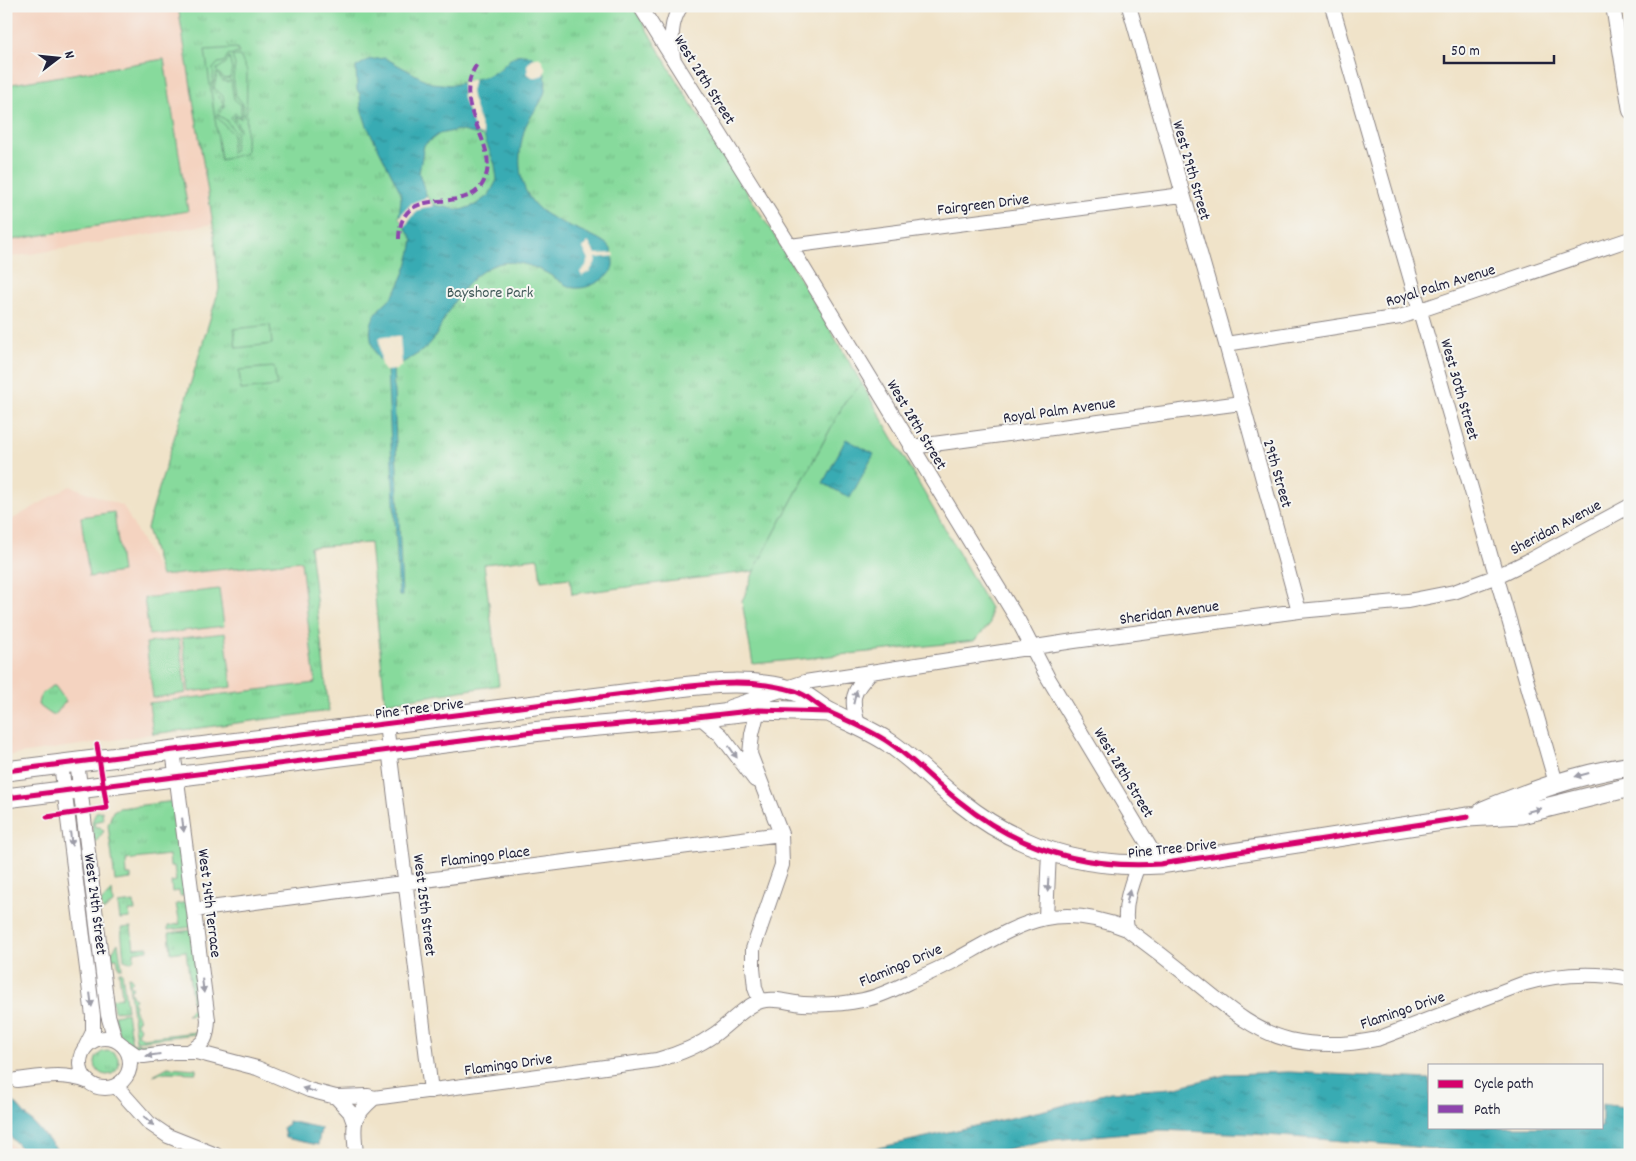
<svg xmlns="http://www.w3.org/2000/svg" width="1636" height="1161" viewBox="0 0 1636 1161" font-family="Dekko,sans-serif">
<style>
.built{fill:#f4d3c0}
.grass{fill:url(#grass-tufts);stroke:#547e6c}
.garden{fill:#87da9c;stroke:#547e6c}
.water{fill:url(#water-ripples);stroke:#2e6677;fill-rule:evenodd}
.pier{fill:#f0e3c9}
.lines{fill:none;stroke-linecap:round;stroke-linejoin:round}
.street-casing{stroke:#898282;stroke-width:16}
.secondary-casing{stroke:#898282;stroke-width:21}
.street{stroke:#fff;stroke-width:14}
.secondary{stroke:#fff;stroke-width:19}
.quiet{stroke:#8e44ad;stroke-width:4;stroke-dasharray:8 4;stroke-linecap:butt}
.cycleway-casing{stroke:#f6f6f2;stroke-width:8}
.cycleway{stroke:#d6006c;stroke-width:5}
.oneway{fill:#9c9ca7}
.labels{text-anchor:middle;stroke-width:4;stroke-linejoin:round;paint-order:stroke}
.street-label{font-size:16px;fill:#22223b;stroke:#f6f6f2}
.park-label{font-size:16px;fill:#405958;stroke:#f6f6f2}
</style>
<defs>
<pattern id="grass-tufts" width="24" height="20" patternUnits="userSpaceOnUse" patternTransform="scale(1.25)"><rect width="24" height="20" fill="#87da9c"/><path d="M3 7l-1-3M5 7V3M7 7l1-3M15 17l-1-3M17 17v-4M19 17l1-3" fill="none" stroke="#74bb87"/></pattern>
<pattern id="water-ripples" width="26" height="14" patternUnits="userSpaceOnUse" patternTransform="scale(1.25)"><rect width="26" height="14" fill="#39abb3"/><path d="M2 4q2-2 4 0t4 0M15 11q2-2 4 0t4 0" fill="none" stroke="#308b93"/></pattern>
</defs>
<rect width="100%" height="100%" fill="#f6f6f2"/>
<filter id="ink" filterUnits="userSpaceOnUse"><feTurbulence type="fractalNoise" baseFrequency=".02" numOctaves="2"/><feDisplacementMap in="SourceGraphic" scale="10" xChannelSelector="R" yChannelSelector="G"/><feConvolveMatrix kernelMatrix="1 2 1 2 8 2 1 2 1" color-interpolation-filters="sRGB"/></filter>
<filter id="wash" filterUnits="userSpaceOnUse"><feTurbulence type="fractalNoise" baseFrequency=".0096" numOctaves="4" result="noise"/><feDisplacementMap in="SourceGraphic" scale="20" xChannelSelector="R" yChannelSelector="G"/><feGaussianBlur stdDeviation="1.12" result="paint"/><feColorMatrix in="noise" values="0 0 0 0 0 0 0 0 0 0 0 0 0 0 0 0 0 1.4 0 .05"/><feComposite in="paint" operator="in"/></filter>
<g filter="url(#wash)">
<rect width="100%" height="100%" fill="#f0e3c9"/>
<path class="built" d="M6 6H178L213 224 6 258Z
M70 486 123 506 161 576 301 560 315 683 149 703 153 734 6 756V523Z
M6 1139 21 1155H6Z"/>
<path class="grass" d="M178 6H633L675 78 784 251 862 384 846 400 754 571 572 594 570 578 541 581 538 558 484 564 499 685 385 703 370 543 310 547 329 711 153 734 149 703 315 683 301 561 161 576 147 528 219 289 213 224Z
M225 633 232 687 189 692 182 638Z
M53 686H55L66 701 55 715H52L38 705C39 694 44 691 53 686Z
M175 801 187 895 180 896 179 891 172 892 171 882 176 881 174 866H170L169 855 126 860 127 875H131V879L115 881 108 825 113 811 119 808Z
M102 811 103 820 94 822 95 827H100L104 831 95 843 93 842 92 822 96 812Z
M112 890 113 903 103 911 101 902Z
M134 902 135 911H129L130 918 120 919 118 904Z
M188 902 192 927 168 930V926L180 924 176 904Z
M131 927 134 948 148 947V950L134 952V959L130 962 124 960 121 928Z
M192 930 201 1011 195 1014 187 1015 193 1007 186 951 171 953 169 933Z
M118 943 122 968H119L117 958 108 959V958Z
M119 972H122L127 1010 114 1011 112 999 122 997Z
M128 976H129L133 981 130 984 133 988 130 990 135 1000 133 1002 135 1006 134 1009 139 1019 136 1022 140 1028 137 1034 143 1038 196 1032 199 1025 202 1027V1037L196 1034 136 1041Z
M127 1013 132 1044 151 1043 152 1050 141 1051 119 1034 114 1015Z
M95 1063a12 12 0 1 1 24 0a12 12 0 1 1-24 0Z
M168 1067 196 1069V1073L166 1072 153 1075Z"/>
<path class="garden" d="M237 48 239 53 228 55 224 62 218 63 213 69C215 75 211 82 213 89 215 96 222 96 223 106L219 109 216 116 233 134 231 153 234 151 236 134 240 129 234 116H236L242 119 244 117 243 104 236 96 233 78 235 65 232 56H240L247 71 246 153 221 160 205 50Z
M229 57 232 69 230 78 224 79 216 70 226 63Z
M164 59 188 211 6 241V85Z
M217 73 223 81 228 82 231 80 234 99 241 105V117L235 113 231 117 238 129 235 132 226 120 218 115 225 106 223 96 214 88Z
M270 325 272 344 236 348 234 329Z
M274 367 277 386 241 390 239 370Z
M862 384 990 608V624L974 641 753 664 742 602 754 571 846 400Z
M114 512 122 572 89 577 81 517Z
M219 589 224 626 149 635 144 598Z
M179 639 186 693 153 698 146 643Z"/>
<path class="water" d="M524 54C544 57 551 82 542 99 537 110 527 119 524 131 517 156 517 186 536 206 547 218 571 226 586 233 593 236 607 242 611 249 613 253 613 260 613 264 613 271 608 275 603 279 595 284 587 288 578 288 570 289 561 282 555 278 540 268 519 260 501 263 478 268 460 291 449 310 443 319 440 330 433 340 422 354 408 359 393 368L402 596H399L387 368C372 356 364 329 377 312 382 304 391 300 395 292 405 275 410 259 413 240L399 217 401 199 400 191 367 126 361 108 360 94 357 90 356 67 368 60 385 58 431 83 453 85 487 76 499 70 510 59 517 55ZM458 130 484 136 495 165 497 180 489 195 475 205 461 210 434 205 427 197 419 173 424 145 439 134Z
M846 439 874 454 850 498 823 483Z
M1289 1072 1430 1079V1127H1602V1104L1630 1108V1155H1544L1488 1151 1463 1152 1406 1146 1254 1134 1159 1130 1042 1141 983 1155H847L1054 1108 1110 1092 1172 1088 1229 1074Z
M6 1095 14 1102 62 1155H27L6 1132Z
M288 1121 321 1128 318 1145 285 1138 283 1127 288 1124Z"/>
<path class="pier" d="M538 57 542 60 546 70 543 75 534 78 528 74 527 65 532 59Z
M474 79 471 91 472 97 484 136 476 133 463 98 462 82Z
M427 197 434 206 422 208 411 217 405 227 399 217 412 203Z
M588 242 596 254 614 253 615 256 596 258 595 263 590 271 582 276 580 272 586 266 588 258 583 248Z
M400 336 402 365 396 370 385 371 381 365 379 337Z"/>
</g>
<g filter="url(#ink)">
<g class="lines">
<g class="street-casing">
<path id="street" d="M640 6 790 246 1019 622 1047 676 1160 864
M1129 6 1226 344 1299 611
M1332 6 1556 783
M1613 6 1630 111
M673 57C671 39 670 22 681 6
M790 246 1182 195
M1226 344 1400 317 1630 239
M911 447 1241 403
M730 707 805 682 1074 641 1299 611 1408 601 1454 592 1497 576 1528 561 1630 506
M758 710 752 734 750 754 781 834 782 865 753 949V968L755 988 760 1001
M700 717 721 735 755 780
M386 724 431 1091
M858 725C851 698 851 693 870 673
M173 750 208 1020C207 1040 205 1042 189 1052
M77 762 108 1015 115 1039
M61 764 93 1016V1032L86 1046
M194 910 781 834
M1046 917 1049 852
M1127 929C1123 906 1130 887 1138 865
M80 1063a25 25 0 1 1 50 0a25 25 0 1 1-50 0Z
M126 1048 136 1055 144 1056 173 1052H196L257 1068 309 1090 336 1097 368 1096 374 1098 657 1060C679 1054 697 1047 715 1034 729 1024 746 1005 761 1001 775 997 789 1003 803 1004 822 1005 844 1004 863 1000 878 997 895 989 909 982 923 976 937 970 950 963 1016 927 1050 898 1127 929 1150 946 1172 963 1193 980 1223 1004 1252 1031 1290 1040 1318 1046 1348 1045 1377 1039L1522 984C1557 974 1594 972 1630 979
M17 1080C42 1077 64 1072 89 1082
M116 1086 149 1123 168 1136 216 1155
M336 1097 350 1112 354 1123
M356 1155C354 1124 349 1120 374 1098"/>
</g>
<g class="secondary-casing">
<path id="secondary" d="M6 771 672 688C713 683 755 679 795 691 808 695 818 707 831 713 850 722 870 730 888 742 914 759 935 783 960 802 1019 850 1085 869 1160 864L1468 817 1521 814 1630 787
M6 798 541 731 679 719 758 710 829 712
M1483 811C1534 790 1576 775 1630 766"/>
</g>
<use href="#street" class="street"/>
<use href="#secondary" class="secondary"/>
<path class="quiet" d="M399 239C400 178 467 219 484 181 502 143 448 108 477 64"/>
<g class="cycleway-casing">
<path id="cycleway" d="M6 771 672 688C713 683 755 679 795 691 808 695 818 707 831 713 850 722 870 730 888 742 914 759 935 783 960 802 1019 850 1085 869 1160 864L1468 817
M6 798 541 731 679 719 758 710 828 712
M47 817 107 808 97 745"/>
</g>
<use href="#cycleway" class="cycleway"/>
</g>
<defs><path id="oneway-solid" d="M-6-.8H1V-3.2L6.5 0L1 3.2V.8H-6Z" transform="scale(1.25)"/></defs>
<g class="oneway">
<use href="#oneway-solid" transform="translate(855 697) rotate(-77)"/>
<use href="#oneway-solid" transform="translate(733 752) rotate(55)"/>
<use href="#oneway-solid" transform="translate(1582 775) rotate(165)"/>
<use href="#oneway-solid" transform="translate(1534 810) rotate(-15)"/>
<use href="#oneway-solid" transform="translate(183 825) rotate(83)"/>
<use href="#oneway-solid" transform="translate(71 839) rotate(83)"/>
<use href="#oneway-solid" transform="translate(1048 885) rotate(93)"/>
<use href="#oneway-solid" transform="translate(1128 897) rotate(-77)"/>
<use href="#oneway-solid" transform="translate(203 986) rotate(83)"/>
<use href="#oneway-solid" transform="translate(91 1000) rotate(83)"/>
<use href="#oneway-solid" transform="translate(153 1055) rotate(172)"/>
<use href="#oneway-solid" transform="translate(309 1090) rotate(-164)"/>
<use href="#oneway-solid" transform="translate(149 1121) rotate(41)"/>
</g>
</g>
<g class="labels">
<g class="street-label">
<text transform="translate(706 79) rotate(58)" y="6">West 28th Street</text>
<text transform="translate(1193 170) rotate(74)" y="6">West 29th Street</text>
<text transform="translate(983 203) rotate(-7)" y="6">Fairgreen Drive</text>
<text transform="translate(1440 284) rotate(-17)" y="6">Royal Palm Avenue</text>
<text transform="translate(1461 389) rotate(74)" y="6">West 30th Street</text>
<text transform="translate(1059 409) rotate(-8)" y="6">Royal Palm Avenue</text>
<text transform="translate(918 424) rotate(59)" y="6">West 28th Street</text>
<text transform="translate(1279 473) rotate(74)" y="6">29th Street</text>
<text transform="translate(1555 526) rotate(-28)" y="6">Sheridan Avenue</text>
<text transform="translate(1169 611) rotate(-8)" y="6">Sheridan Avenue</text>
<text transform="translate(419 707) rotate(-7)" y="6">Pine Tree Drive</text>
<text transform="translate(1125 772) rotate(59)" y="6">West 28th Street</text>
<text transform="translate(1172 847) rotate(-6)" y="6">Pine Tree Drive</text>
<text transform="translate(485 855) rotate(-7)" y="6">Flamingo Place</text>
<text transform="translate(211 903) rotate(83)" y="6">West 24th Terrace</text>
<text transform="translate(97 904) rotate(83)" y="6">West 24th Street</text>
<text transform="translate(426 905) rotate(83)" y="6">West 25th Street</text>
<text transform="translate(900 964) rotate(-23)" y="6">Flamingo Drive</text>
<text transform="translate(1402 1009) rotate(-19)" y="6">Flamingo Drive</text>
<text transform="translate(508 1063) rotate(-8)" y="6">Flamingo Drive</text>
</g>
<g class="park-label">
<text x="490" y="297">Bayshore Park</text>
</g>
</g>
<rect width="1636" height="1161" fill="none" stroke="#f6f6f2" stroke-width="25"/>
<rect x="1428" y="1064" width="175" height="65" fill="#f6f6f2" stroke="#a1a1a9"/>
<rect x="1438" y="1080" width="25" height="8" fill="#d6006c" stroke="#a1a1a9"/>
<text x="1474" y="1088" font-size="15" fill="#22223b">Cycle path</text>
<rect x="1438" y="1105" width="25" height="8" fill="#8e44ad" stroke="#a1a1a9"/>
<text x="1474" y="1114" font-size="15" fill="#22223b">Path</text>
<g transform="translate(58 58) rotate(74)" stroke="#f6f6f2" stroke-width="4" paint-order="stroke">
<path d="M0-4L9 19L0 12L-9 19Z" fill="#22223b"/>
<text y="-8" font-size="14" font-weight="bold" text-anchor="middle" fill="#22223b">N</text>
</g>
<path d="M1444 55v8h110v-8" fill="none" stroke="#22223b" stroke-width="2.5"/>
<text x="1451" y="55" font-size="15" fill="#22223b" stroke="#f6f6f2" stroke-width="4" paint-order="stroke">50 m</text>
</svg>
